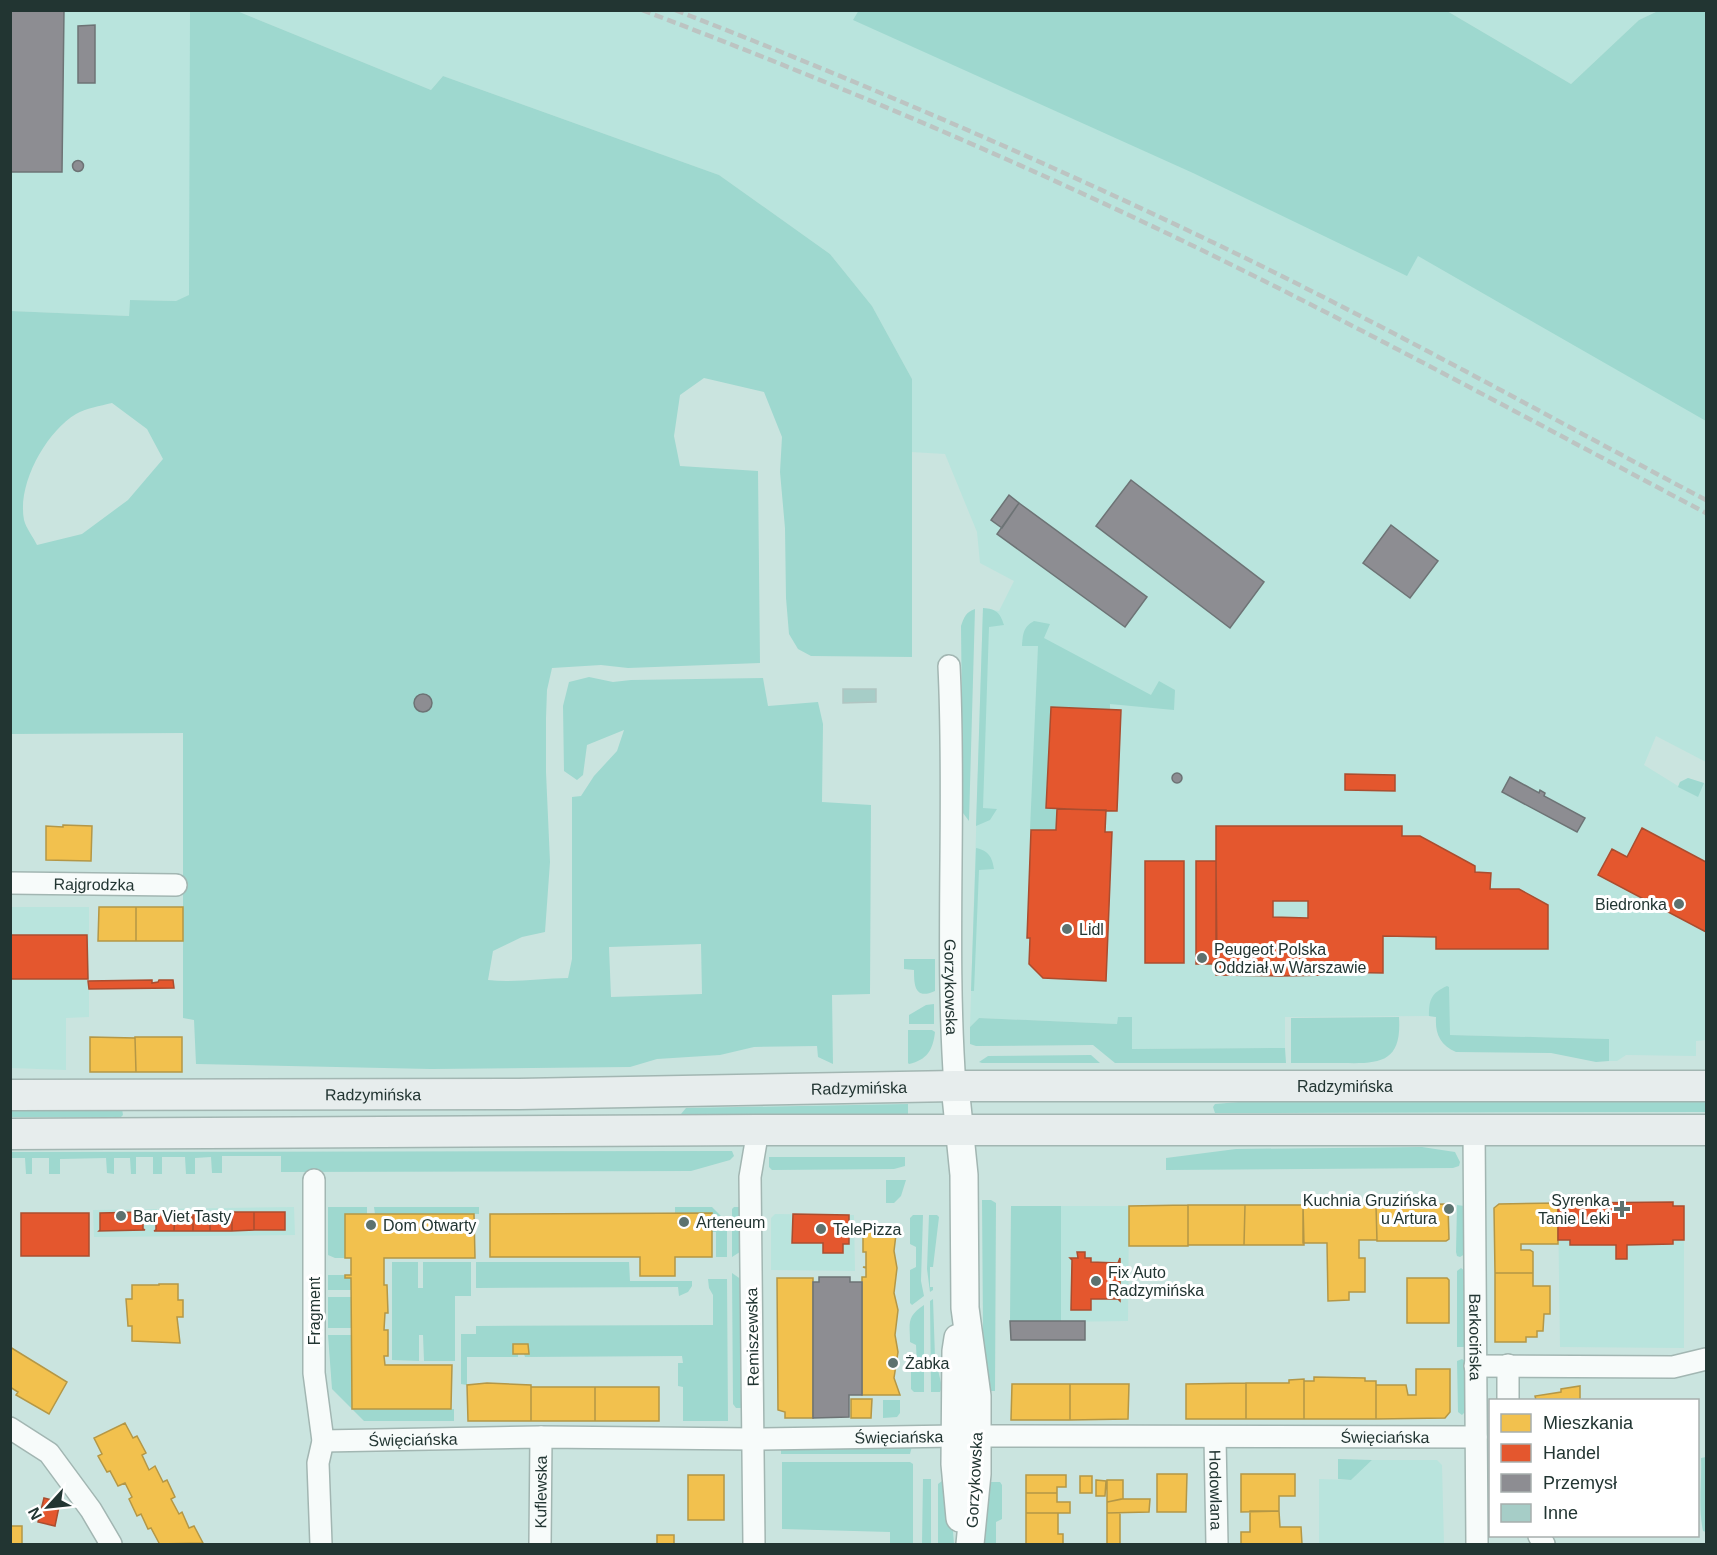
<svg xmlns="http://www.w3.org/2000/svg" width="1717" height="1555" viewBox="0 0 1717 1555" font-family="Helvetica,sans-serif">
<style>
.built{fill:#b9e4dd}
.green{fill:#9ed8cf;fill-rule:evenodd}
.homes{fill:#f2c14e;stroke:#b49746;stroke-width:1.5}
.shops{fill:#e4572e;stroke:#aa4d2f;stroke-width:1.5;fill-rule:evenodd}
.industry{fill:#8d8d92;stroke:#6d7375;stroke-width:1.5}
.building{fill:#a6cdc7;stroke:#b1c5c2;stroke-width:1.5}
.lines{fill:none;stroke-linecap:round;stroke-linejoin:round}
.minor-casing{stroke:#a2b6b2;stroke-width:24}
.tertiary-casing{stroke:#a2b6b2;stroke-width:30}
.secondary-casing{stroke:#a2b6b2;stroke-width:33}
.minor{stroke:#f7fbfa;stroke-width:21}
.tertiary{stroke:#f7fbfa;stroke-width:27}
.secondary{stroke:#e7eded;stroke-width:30}
.rail{stroke:#bcc4c2;stroke-width:4.5;stroke-dasharray:9 4.5;stroke-linecap:butt}
.poi-dot{fill:#5d726f;stroke:#fff;stroke-width:2}
.labels{text-anchor:middle;stroke-width:6;stroke-linejoin:round;paint-order:stroke}
.street-label{font-size:16px;fill:#223532;stroke:#fff}
.poi-label{font-size:16px;fill:#223532;stroke:#fff;text-anchor:start}
</style>
<rect width="100%" height="100%" fill="#cae4df"/>
<path class="built" d="M11 11H190V296L176 301 130 300 129 316 11 311Z
M237 11H1407L1706 235V762L1656 736 1644 765 1678 786 1680 782 1688 778 1706 784V1040L1696 1041V1056L1626 1055 1617 1061H1609V1039L1450 1035 1436 1017 1429 1016 1285 1017V1048L1131 1049 1132 1017 1117 1024 979 1018 970 1027 983 608 999 611 1014 581 980 563 977 532 945 454 911 452 912 379 872 306 830 254 719 175 443 76 431 90Z
M1447 11H1658L1639 20 1571 84Z
M11 907H89V1017L66 1018V1070L11 1068Z
M1673 1202V1206H1684V1348L1560 1347 1558 1204Z
M1061 1206H1129L1128 1321 1061 1322Z
M294 1207 295 1235 94 1237 93 1210Z
M775 1214 854 1215 855 1271 771 1270V1218Z
M1372 1460H1437L1442 1465 1444 1544H1319V1479L1351 1480Z"/>
<path class="green" d="M859 10 1447 11 1571 84 1639 20 1658 11H1706V421L1418 256 1407 276 1193 173 853 20Z
M190 11H237L431 90 443 76 719 175 830 254 872 306 912 379V657L811 656 798 649 789 634 786 598 785 528 780 472 782 437 764 392 704 378 680 395 674 436 680 466 758 471 760 663 628 668 601 665 552 668 547 690 546 718V772L550 862 545 932 522 937 493 951 488 980C514 983 542 978 568 978L572 959V797L581 796 594 776 617 751 624 730 587 745 583 775 577 780 564 771 563 706 569 682 589 677 613 682 631 680 763 678 768 706 818 702 823 724 822 802 871 805 870 994 832 995 833 1064 818 1057 817 1046 754 1047 720 1055 657 1059 630 1067 431 1069 196 1064 194 1020 183 1018V733L11 734V311L129 316 130 300 176 301 189 295ZM112 403 147 429 163 459 128 500 82 534 37 545C33 537 26 528 24 520 17 484 46 432 76 414 86 408 100 406 112 403ZM426 694 432 699 431 706 426 712H420L414 707V700L419 695ZM701 944 702 994 611 997 609 947Z
M983 608C996 609 1000 612 1004 625L989 627 983 808 997 809 990 820 976 826Z
M975 609 969 821 963 813 961 626C964 617 966 612 975 609Z
M1034 621 1050 624 1044 638 1151 695 1159 681 1175 690 1174 710 1110 704V710L1051 707 1046 808 1057 809 1056 830H1030L1038 646H1022C1023 634 1023 627 1034 621Z
M1688 778 1704 783 1698 797 1678 787 1680 782Z
M976 848C989 851 992 857 994 869L979 870 974 991H971Z
M904 959H935V991C915 1000 914 986 914 970L904 969Z
M1447 986 1449 987 1450 1035 1609 1039V1061L1596 1062 1551 1053 1456 1052C1440 1045 1435 1034 1436 1017L1429 1016C1429 1000 1431 993 1447 986Z
M934 1004V1024H909V1015L926 1005Z
M1118 1017H1132V1049L1285 1048 1286 1063H1115L1093 1045 976 1046 970 1044V1027L979 1018 1117 1024Z
M1399 1017C1402 1062 1381 1064 1343 1063 1326 1063 1308 1063 1291 1063V1018Z
M908 1030H932L935 1032C933 1050 927 1060 909 1064L908 1063Z
M1091 1055 1100 1063H982L979 1062 988 1056Z
M1706 1101V1112L1215 1113 1213 1107 1215 1104 1239 1102Z
M908 1104V1115L685 1116 681 1114 686 1108Z
M11 1107 122 1109 123 1115 121 1117H11Z
M1422 1147 1455 1152 1460 1162 1459 1166 1453 1168 1166 1170V1158L1236 1149Z
M732 1151 734 1156 730 1160 691 1171 281 1172V1156H222V1173H212L211 1157 195 1158V1174H186L185 1157H162V1174H153V1157H136V1174H131L130 1158H114V1174L107 1173 106 1158 60 1159V1174H49V1158H32V1174H26L25 1158H11L10 1152Z
M769 1157H905V1166L894 1169 772 1170 769 1167Z
M886 1180H906L901 1196 894 1203H886Z
M982 1200H991L996 1203 995 1391H986L983 1330Z
M1457 1205 1464 1206 1465 1254 1460 1257 1457 1256 1456 1252Z
M1011 1206H1061V1322L1010 1321Z
M328 1207H367V1214L345 1258H335L328 1255Z
M374 1207H479V1214H375Z
M675 1207H712L727 1222V1257H716V1232H712V1213H675Z
M734 1207H744L743 1250 732 1257V1209Z
M913 1215H923L921 1281 924 1296 912 1305 910 1303V1270L916 1267V1247L910 1244V1218Z
M929 1215H937L939 1217 933 1267H930V1287H933V1290L930 1292 927 1269Z
M392 1262H418V1288H423V1262H471V1296H455V1361H424L423 1335H419V1361L392 1360Z
M476 1262H629L630 1281H692V1286L688 1292 679 1296 678 1287 476 1288Z
M1461 1268 1465 1271 1466 1344 1464 1347H1457V1271Z
M732 1273 742 1280 745 1408H736L733 1404Z
M328 1275H345L346 1278H351V1290H328Z
M708 1279H727L728 1421H683V1387L678 1386V1363H683L682 1356 525 1357 524 1354H518V1357H467V1385L461 1384V1334H476V1326L713 1325V1295L709 1288Z
M328 1297H351L352 1328H328Z
M933 1299 935 1357 942 1387 940 1392H931L930 1301Z
M924 1305V1392H914L911 1389V1369L917 1367 916 1345 910 1342C910 1323 906 1317 924 1305Z
M328 1335H352V1409H454V1421H364L332 1389Z
M1462 1359 1466 1362V1411L1462 1415 1458 1412 1457 1361Z
M883 1400H900V1413L897 1417 883 1418Z
M781 1446H912L910 1454H781Z
M1706 1457V1532L1703 1531C1698 1507 1702 1482 1701 1458Z
M1338 1459 1372 1460 1351 1480 1338 1479Z
M782 1462H910L913 1464V1544H890V1532L782 1529Z
M923 1479H931V1544H922Z
M942 1481H949L954 1544H938V1484Z
M984 1482H1000L1002 1485V1519L996 1522V1544H985Z"/>
<path class="homes" d="M63 825 92 826 91 861 46 860V826L63 827Z
M99 907H136V941H98Z
M136 907H183V941H136Z
M90 1037 135 1038 136 1072H90Z
M135 1037H182V1072H136Z
M1558 1203V1244H1521V1250H1530L1533 1252V1273H1495L1494 1208 1499 1204Z
M1447 1204 1448 1206 1449 1239 1446 1241H1377L1376 1205Z
M1188 1205H1245L1244 1245H1188Z
M1188 1205V1246H1129V1206Z
M1245 1205H1303L1304 1245H1244Z
M1303 1205H1376L1377 1240H1359V1258H1365V1292H1349V1300L1328 1301 1327 1243H1303Z
M712 1213V1257H675V1276H640V1257H490V1214Z
M345 1214H474L475 1258H384V1285H387L388 1313H385L384 1330H388V1356H384L385 1365H452L451 1409H352L351 1278H345V1275H351V1258H345Z
M863 1225H899L897 1226 894 1251 897 1268 894 1293 898 1310 895 1335 898 1352 894 1378 900 1395H862V1277H866V1268L863 1267H866V1252H863Z
M1495 1273H1533V1286H1550V1314H1544L1543 1331H1537V1337H1526V1342H1495Z
M777 1278H813V1418H785V1412L778 1410Z
M1407 1278H1447L1449 1280V1323H1407Z
M159 1284H178V1300H183V1317H177L180 1343 132 1341V1326H128L126 1299H132V1285H159Z
M513 1344H528L529 1354H513Z
M10 1347 67 1382 49 1414 16 1395 18 1392 10 1387Z
M1416 1369H1450V1412L1445 1418 1376 1419V1385H1406L1408 1395H1416Z
M1314 1377 1365 1378V1381H1376V1419H1304V1381H1314Z
M1304 1379V1419H1246V1383H1289V1380Z
M487 1383 531 1385V1421H468L467 1385Z
M1246 1383V1419H1186V1384Z
M1012 1384H1070V1420H1011Z
M1070 1384H1129L1128 1419 1070 1420Z
M1580 1386V1400H1536L1535 1396 1561 1392V1389Z
M531 1387H595V1421H531Z
M595 1387H659V1421H595Z
M851 1399H872L871 1418H851Z
M125 1423 133 1438 137 1436 146 1453 142 1455 149 1470 155 1466 163 1482 167 1480 175 1497 171 1499 179 1514 182 1512 189 1528 194 1526 203 1543 156 1544 159 1543 151 1528 148 1529 141 1514 137 1516 129 1499 132 1497 125 1483 118 1486 110 1471 107 1472 98 1456 102 1454 94 1438Z
M1157 1474H1187L1186 1512H1157Z
M1241 1474H1295V1496H1279V1511L1241 1512Z
M688 1475H724V1520H688Z
M1026 1475H1066V1487H1057V1493H1026Z
M1080 1476H1092V1493H1080Z
M1096 1480 1106 1481 1105 1496H1096Z
M1107 1480H1123V1499L1107 1502Z
M1026 1493H1057V1502H1070V1513H1026Z
M1121 1499H1150L1149 1512 1107 1513V1502Z
M1250 1511H1279L1280 1527H1301L1302 1544H1241V1532H1250Z
M1026 1513H1058V1534H1063V1544H1026Z
M1107 1513H1120V1544H1107Z
M10 1526H22V1544H10Z
M657 1535H674V1544H657Z"/>
<path class="shops" d="M1051 707 1121 710 1117 811 1046 808Z
M1345 774 1395 775V791L1345 790Z
M1057 809 1106 810 1105 832H1112L1106 981 1043 978 1029 964 1030 938H1027L1031 830H1056Z
M1216 826H1402V836H1420L1475 866V872L1491 873 1490 889H1519L1548 905V949H1436V937L1383 936V973L1328 972V975L1281 976 1216 975ZM1273 901H1308V918L1273 917Z
M1642 828 1706 862V932L1598 875 1612 849 1627 857Z
M1145 861H1184V963H1145Z
M1196 861H1216L1217 964H1196Z
M10 935H87L88 979H10Z
M152 980V983L158 982 159 980H173L174 988 89 989 88 981Z
M1673 1202V1206H1684V1240H1673V1244L1627 1245V1259H1616V1245H1570V1240H1558V1206H1570V1203Z
M143 1212V1229L145 1230 99 1231 100 1230V1213Z
M156 1212H175L174 1231H154L156 1230Z
M175 1212H193V1231H174Z
M193 1212H210V1231H193Z
M210 1212H232V1231H210Z
M232 1212H254V1230L232 1231Z
M254 1212H285V1230H254Z
M21 1213H89V1256H21Z
M793 1214 849 1215V1244H843V1253H823V1243H792Z
M1077 1252H1085V1258H1091V1262L1118 1263 1120 1258V1301L1118 1299H1091V1310H1071L1072 1260 1070 1258H1078Z
M44 1498 60 1502 55 1526 38 1522Z"/>
<path class="industry" d="M10 10H64L62 172H10Z
M95 25V83H78V26Z
M72.5 166a5.5 5.5 0 1 1 11 0a5.5 5.5 0 1 1-11 0Z
M1131 480 1264 582 1230 628 1096 526Z
M1009 495 1019 503 1002 528 991 520Z
M1019 503 1147 597 1125 627 997 534Z
M1391 525 1438 561 1410 598 1363 563Z
M414 703a9 9 0 1 1 18 0a9 9 0 1 1-18 0Z
M1172 778a5 5 0 1 1 10 0a5 5 0 1 1-10 0Z
M1510 777 1539 793 1540 790 1545 793 1544 796 1585 818 1577 832 1502 792Z
M819 1277H850V1282H862V1395H849V1417L813 1418V1282H819Z
M1010 1321H1085V1340H1011Z"/>
<path class="building" d="M843 689H876V702L843 703Z"/>
<g class="lines">
<g class="minor-casing">
<g id="minor">
<path id="s1" d="M949 666C956 806 945 947 955 1086"/>
<path id="s2" d="M10 883 176 885"/>
<path id="s3" d="M1474 1129 1477 1544"/>
<path d="M314 1180V1373L323 1441 318 1463 321 1544"/>
<path d="M1475 1366 1673 1367 1706 1359"/>
<path d="M1508 1400V1365"/>
<path d="M10 1428 49 1453 91 1510 111 1544"/>
<path id="s4" d="M1215 1438 1217 1544"/>
<path id="s5" d="M323 1441 541 1437 754 1439 956 1436 1476 1437"/>
<path d="M1539 1536 1544 1544"/>
<path id="s6" d="M540 1544 541 1437"/>
<path d="M754 1544 750 1177 758 1130"/>
</g>
</g>
<g class="tertiary-casing">
<path id="tertiary" d="M955 1086 964 1175 965 1308 977 1396V1474L970 1544
M958 1338 956 1351 955 1464 960 1518"/>
</g>
<g class="secondary-casing">
<g id="secondary">
<path id="s7" d="M10 1095 519 1094 955 1086H1706"/>
<path d="M10 1134 758 1130H1706"/>
</g>
</g>
<use href="#minor" class="minor"/>
<use href="#tertiary" class="tertiary"/>
<use href="#secondary" class="secondary"/>
<path class="rail" d="M642 10C824 79 1005 155 1181 240 1359 326 1532 421 1706 513
M675 10C866 84 1054 165 1239 255 1397 332 1551 418 1706 500"/>
</g>
<g class="poi-dot">
<circle cx="1679" cy="904" r="6"/>
<circle cx="1067" cy="929" r="6"/>
<circle cx="1202" cy="958" r="6"/>
<circle cx="1449" cy="1209" r="6"/>
<path d="M1619 1200h6v6h6v6h-6v6h-6v-6h-6v-6h6z"/>
<circle cx="121" cy="1216" r="6"/>
<circle cx="684" cy="1222" r="6"/>
<circle cx="371" cy="1225" r="6"/>
<circle cx="821" cy="1229" r="6"/>
<circle cx="1096" cy="1281" r="6"/>
<circle cx="893" cy="1363" r="6"/>
</g>
<g class="labels">
<g class="street-label">
<text dy="6" stroke="none"><textPath href="#s2" startOffset="84">Rajgrodzka</textPath></text>
<text dy="6" stroke="none"><textPath href="#s1" startOffset="321">Gorzykowska</textPath></text>
<text dy="6" stroke="none"><textPath href="#s7" startOffset="1335">Radzymińska</textPath></text>
<text dy="6" stroke="none"><textPath href="#s7" startOffset="849">Radzymińska</textPath></text>
<text dy="6" stroke="none"><textPath href="#s7" startOffset="363">Radzymińska</textPath></text>
<text transform="translate(314 1311) rotate(-90)" y="6">Fragment</text>
<text transform="translate(752 1337) rotate(-91)" y="6">Remiszewska</text>
<text dy="6" stroke="none"><textPath href="#s3" startOffset="208">Barkocińska</textPath></text>
<text dy="6" stroke="none"><textPath href="#s5" startOffset="1062">Święciańska</textPath></text>
<text dy="6" stroke="none"><textPath href="#s5" startOffset="576">Święciańska</textPath></text>
<text dy="6" stroke="none"><textPath href="#s5" startOffset="90">Święciańska</textPath></text>
<text transform="translate(974 1480) rotate(-87)" y="6">Gorzykowska</text>
<text dy="6" stroke="none"><textPath href="#s6" startOffset="52">Kuflewska</textPath></text>
<text dy="6" stroke="none"><textPath href="#s4" startOffset="52">Hodowlana</textPath></text>
</g>
<g class="poi-label">
<text x="1667" y="910" text-anchor="end">Biedronka</text>
<text x="1079" y="935">Lidl</text>
<text x="1214" y="955">Peugeot Polska<tspan x="1214" dy="18">Oddział w Warszawie</tspan></text>
<text x="1437" y="1206" text-anchor="end">Kuchnia Gruzińska<tspan x="1437" dy="18">u Artura</tspan></text>
<text x="1610" y="1206" text-anchor="end">Syrenka<tspan x="1610" dy="18">Tanie Leki</tspan></text>
<text x="133" y="1222">Bar Viet Tasty</text>
<text x="696" y="1228">Arteneum</text>
<text x="383" y="1231">Dom Otwarty</text>
<text x="833" y="1235">TelePizza</text>
<text x="1108" y="1278">Fix Auto<tspan x="1108" dy="18">Radzymińska</tspan></text>
<text x="905" y="1369">Żabka</text>
</g>
</g>
<rect width="1717" height="1555" fill="none" stroke="#223532" stroke-width="24"/>
<rect x="1489" y="1399" width="210" height="138" fill="#ffffff" stroke="#a7aead" stroke-width="1.5"/>
<rect x="1501" y="1414" width="30" height="18" fill="#f2c14e" stroke="#a7aead" stroke-width="1.5"/>
<text x="1543" y="1429" font-size="18" fill="#223532">Mieszkania</text>
<rect x="1501" y="1444" width="30" height="18" fill="#e4572e" stroke="#a7aead" stroke-width="1.5"/>
<text x="1543" y="1459" font-size="18" fill="#223532">Handel</text>
<rect x="1501" y="1474" width="30" height="18" fill="#8d8d92" stroke="#a7aead" stroke-width="1.5"/>
<text x="1543" y="1489" font-size="18" fill="#223532">Przemysł</text>
<rect x="1501" y="1504" width="30" height="18" fill="#a6cdc7" stroke="#a7aead" stroke-width="1.5"/>
<text x="1543" y="1519" font-size="18" fill="#223532">Inne</text>
<g transform="translate(48 1507) rotate(243)" stroke="#ffffff" stroke-width="4.5" paint-order="stroke">
<path d="M0-4.5L10 22L0 15L-10 22Z" fill="#223532"/>
<text y="-9" font-size="16" font-weight="bold" text-anchor="middle" fill="#223532">N</text>
</g>
</svg>
